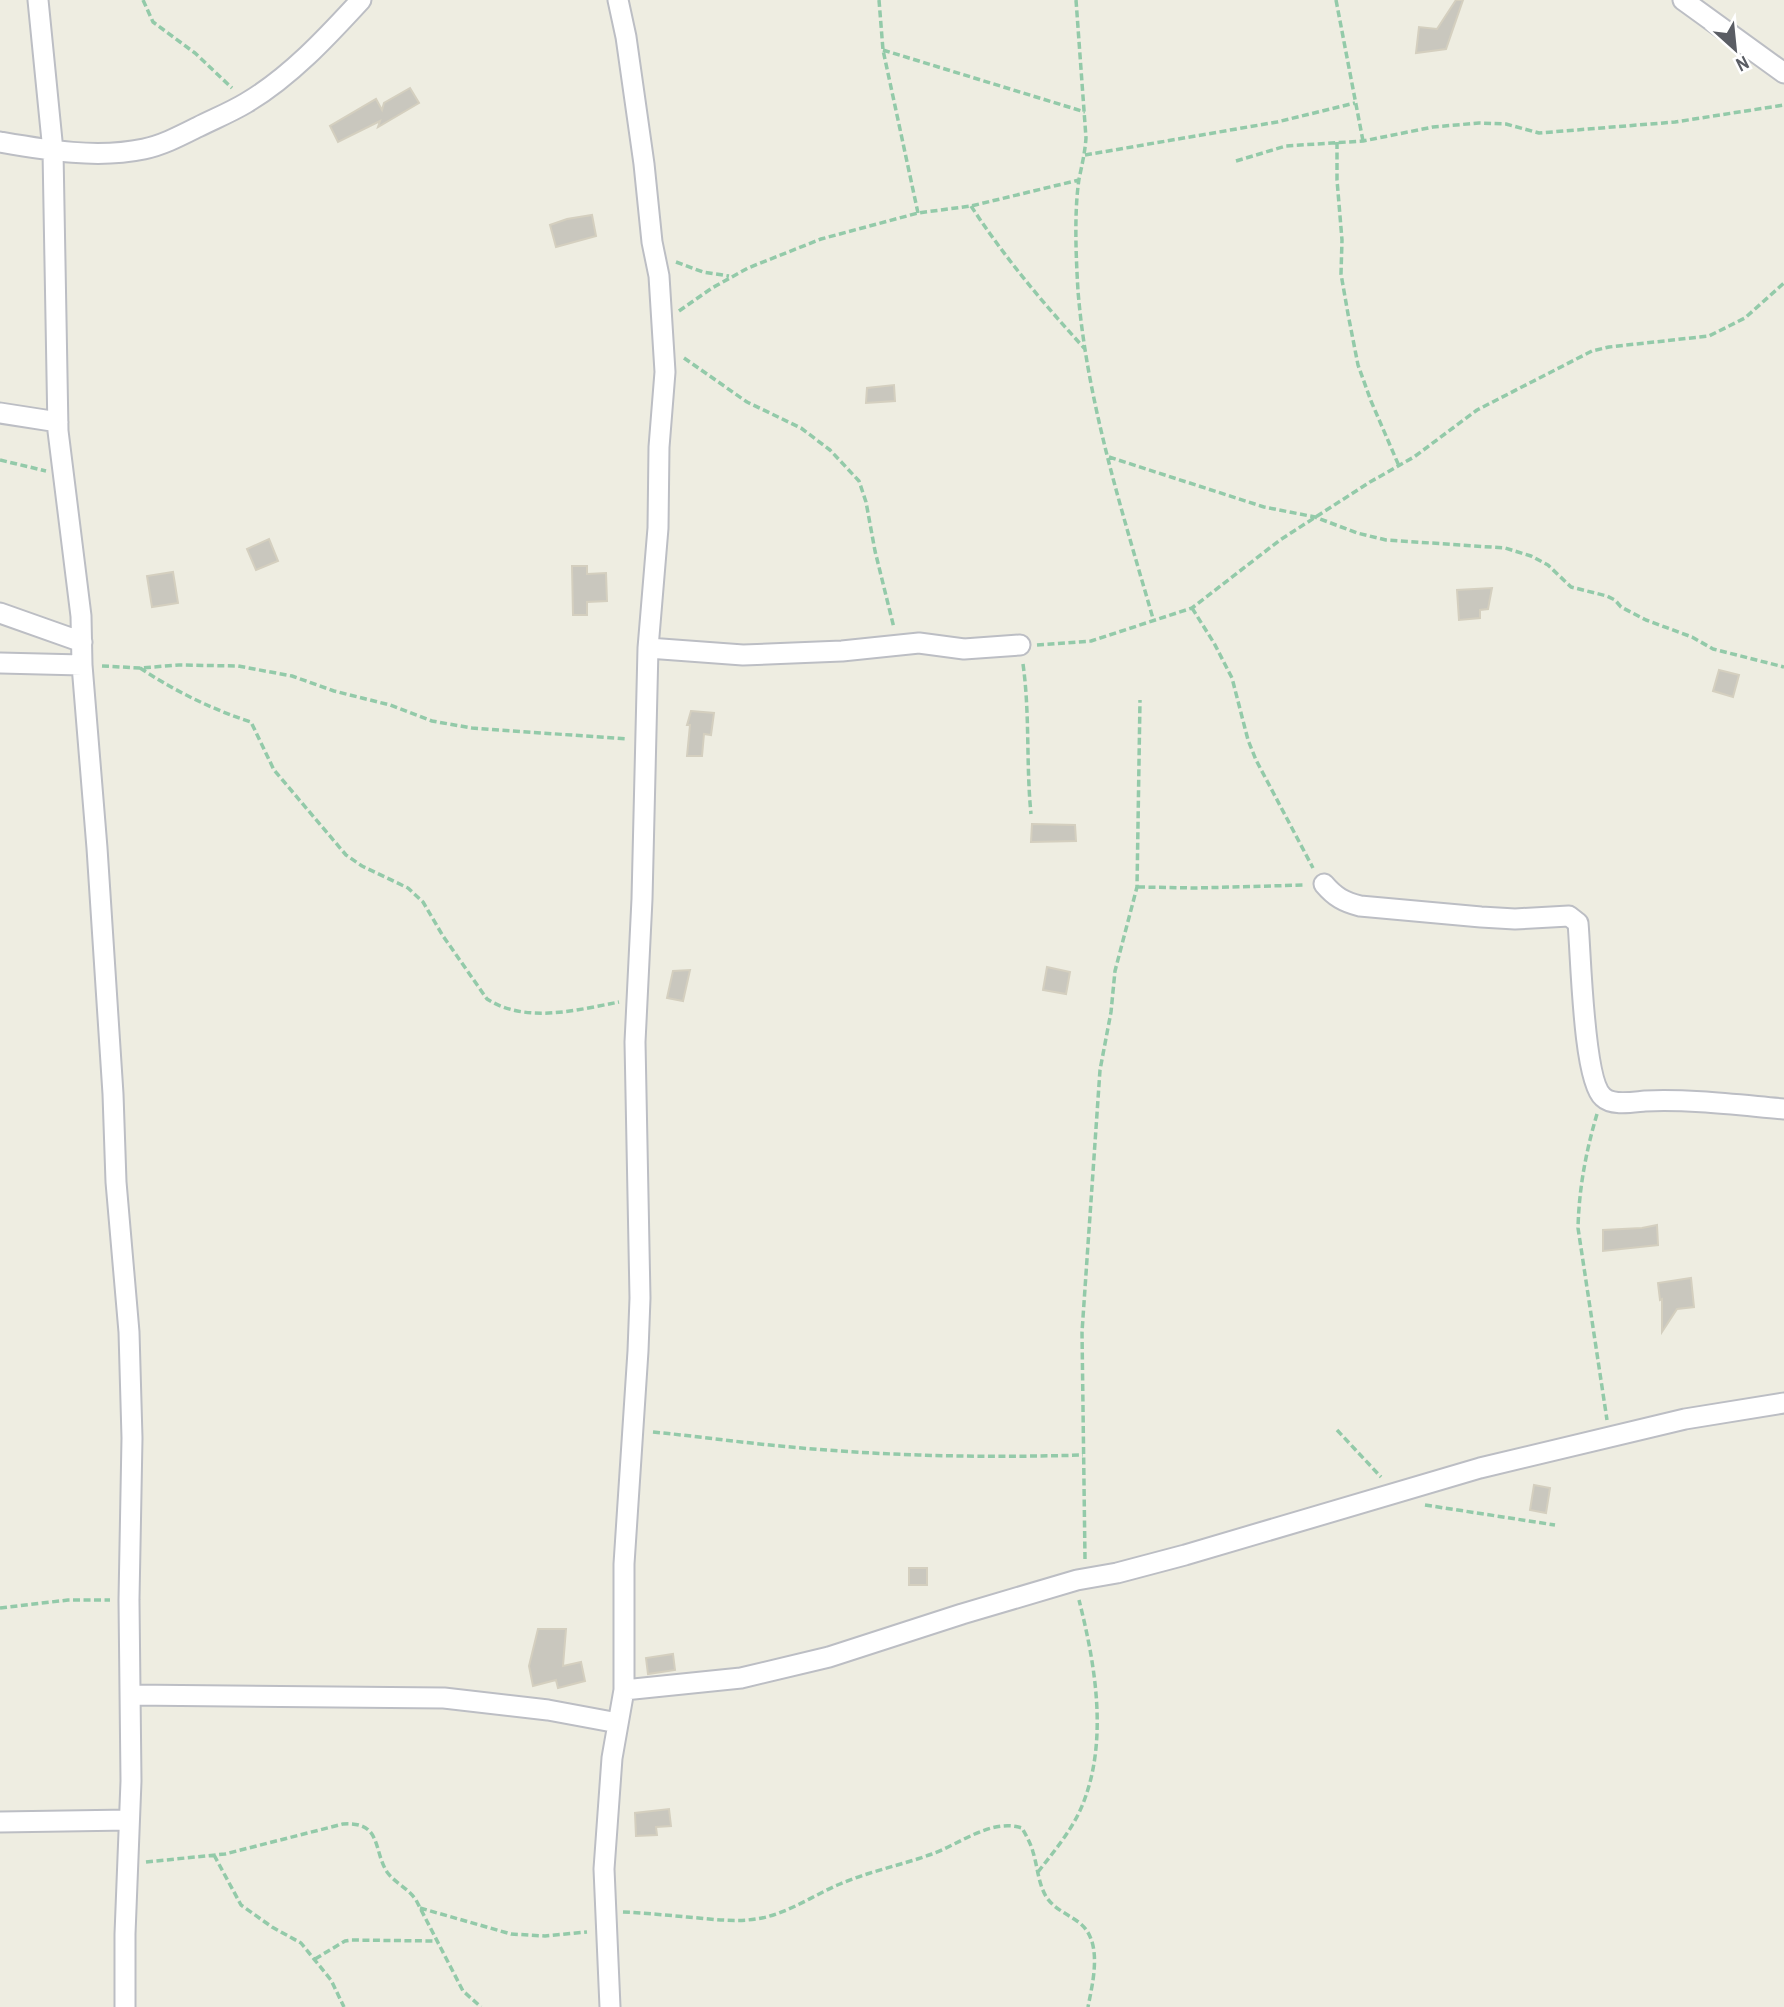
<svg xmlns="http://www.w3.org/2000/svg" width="1784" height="2007" viewBox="0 0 1784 2007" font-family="'Archivo Narrow',sans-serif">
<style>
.building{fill:#c9c7be;stroke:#d4cfbf;stroke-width:2}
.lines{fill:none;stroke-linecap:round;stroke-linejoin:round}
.street-casing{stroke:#bcbec4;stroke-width:23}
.path{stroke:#93caa9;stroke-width:3.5;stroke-dasharray:7 3.5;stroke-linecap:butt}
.street{stroke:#fff;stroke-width:19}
</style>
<rect width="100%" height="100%" fill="#eeede1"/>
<path class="building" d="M1456 0H1463L1446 49 1416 53 1419 27 1437 29Z
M410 88 419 103 378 127 380 121 338 142 330 126 376 99 382 110 384 103Z
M592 215 596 236 556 247 550 225 567 219Z
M894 385 895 401 866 403 867 388Z
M269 539 278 561 256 570 247 549Z
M572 566H587V574L606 573 607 601 587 602V615H573Z
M173 572 178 603 152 607 147 576Z
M1492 588 1488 609 1480 610V618L1459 620 1457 590Z
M1719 670 1739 675 1733 697 1713 691Z
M691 711 714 713 711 735 704 734 702 756H687L690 725H687Z
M1032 824 1075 825 1076 841 1031 842Z
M1047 967 1070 972 1066 994 1043 990Z
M690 970 683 1001 667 998 673 971Z
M1657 1225 1658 1245 1603 1251V1230L1642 1228Z
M1691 1278 1694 1307 1677 1309 1662 1332V1299L1660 1300 1658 1283Z
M1534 1485 1550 1488 1546 1513 1530 1510Z
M909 1568H927V1585H909Z
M538 1629H566L563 1666 581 1662 585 1681 558 1688 556 1680 533 1686 529 1666Z
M673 1654 675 1670 648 1674 646 1658Z
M669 1809 671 1826 656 1827 657 1835 636 1836 635 1813Z"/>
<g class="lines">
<g class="street-casing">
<path id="street" d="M38 0 53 151 58 431 81 616 82 665 97 848 113 1094 116 1182 129 1332 132 1438 129 1600 131 1781 125 1934V2007
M1683 0 1784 73
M0 142C46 150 96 159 144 149 163 145 180 136 198 127 214 119 231 112 246 103 290 77 327 37 361 0
M0 413 58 422
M0 613 82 642
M648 648 743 655 842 651 919 643 964 649 1020 645
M0 663 82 665
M1324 884C1335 897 1344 902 1360 906L1481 917 1515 919 1569 916 1578 923C1581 954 1583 1080 1603 1097 1612 1106 1633 1102 1645 1101 1691 1099 1738 1105 1784 1109
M624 1690 741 1678 829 1657 962 1614 1077 1580 1117 1573 1185 1555 1480 1468 1685 1419 1784 1403
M131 1695 444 1698 548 1710 618 1723
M0 1822 129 1820
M610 2007 604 1869 612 1758 624 1690V1564L638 1351 640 1298 635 1042 642 899 648 648 658 528 659 447 665 372 659 276 652 242 644 164 626 37 618 0"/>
</g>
<path class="path" d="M143 0 153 22 195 53 232 88
M879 0 883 50 918 213
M1076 0 1086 138C1085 152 1082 165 1079 179 1074 213 1076 257 1078 291 1087 403 1123 514 1154 622
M1336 0 1363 141
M883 50 1085 112
M1337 142V180L1342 240 1341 274 1348 314 1358 365 1371 401 1399 466
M1085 155 1277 122 1355 103
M1236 161 1286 146 1363 141 1433 127 1479 123 1506 124 1539 133 1675 122 1784 105
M971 206C1005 258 1043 303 1085 349
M676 262 703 272 729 276
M679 311 712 288 748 268 821 239 918 213 971 206 1079 180
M684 358 747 402 801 428 830 450 859 481 866 502 875 551 894 628
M1109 457 1264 507 1315 517 1357 533 1386 540 1505 548 1531 556 1548 565 1571 587 1607 596 1615 600 1621 607 1646 620 1692 637 1713 649 1784 667
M0 460 46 471
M1192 608 1214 643 1232 678 1248 740 1256 760 1313 868
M1037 645 1091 641 1192 608 1280 540 1370 482 1414 457 1477 410 1592 351 1609 347 1709 336 1745 318 1784 283
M1023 664C1030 714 1026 764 1031 814
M102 666 140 668 179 665 238 666 292 676 334 691 390 705 432 721 472 728 627 739
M140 668C175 691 211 709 251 722L274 770 346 855 362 866 408 888 423 902 443 936 487 999C526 1024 577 1010 619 1002
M1138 887 1196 888 1305 885
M1597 1114C1586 1151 1579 1188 1578 1228L1607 1420
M1337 1430 1381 1477
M653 1432C695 1436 737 1442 780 1446 880 1456 983 1458 1083 1455
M1425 1505 1555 1525
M1085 1559 1082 1332 1100 1070 1111 1012 1115 971 1137 887 1140 700
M0 1608 68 1600H110
M214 1855 241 1905 272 1927 301 1943 331 1980 344 2007
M146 1862 225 1854 343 1824C382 1821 373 1850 387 1872 395 1883 408 1888 416 1900L463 1991 481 2007
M1038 1872C1055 1850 1074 1828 1084 1801 1108 1738 1095 1663 1079 1600
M420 1908 511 1934 545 1936 587 1932
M623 1912C644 1913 666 1915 687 1917 712 1919 737 1923 762 1918 790 1912 814 1895 840 1884 870 1871 902 1865 932 1854 960 1844 991 1818 1022 1828 1026 1835 1031 1844 1033 1852 1038 1868 1038 1884 1047 1898 1056 1910 1066 1913 1077 1921 1104 1939 1093 1981 1088 2007
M315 1959 345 1941 351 1940 436 1941"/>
<use href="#street" class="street"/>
</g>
<g transform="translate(1735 49) rotate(153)" stroke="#ffffff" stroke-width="5" paint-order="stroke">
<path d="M0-5L12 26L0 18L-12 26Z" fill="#5a5d64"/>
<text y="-10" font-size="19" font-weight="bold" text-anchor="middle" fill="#5a5d64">N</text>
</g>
</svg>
